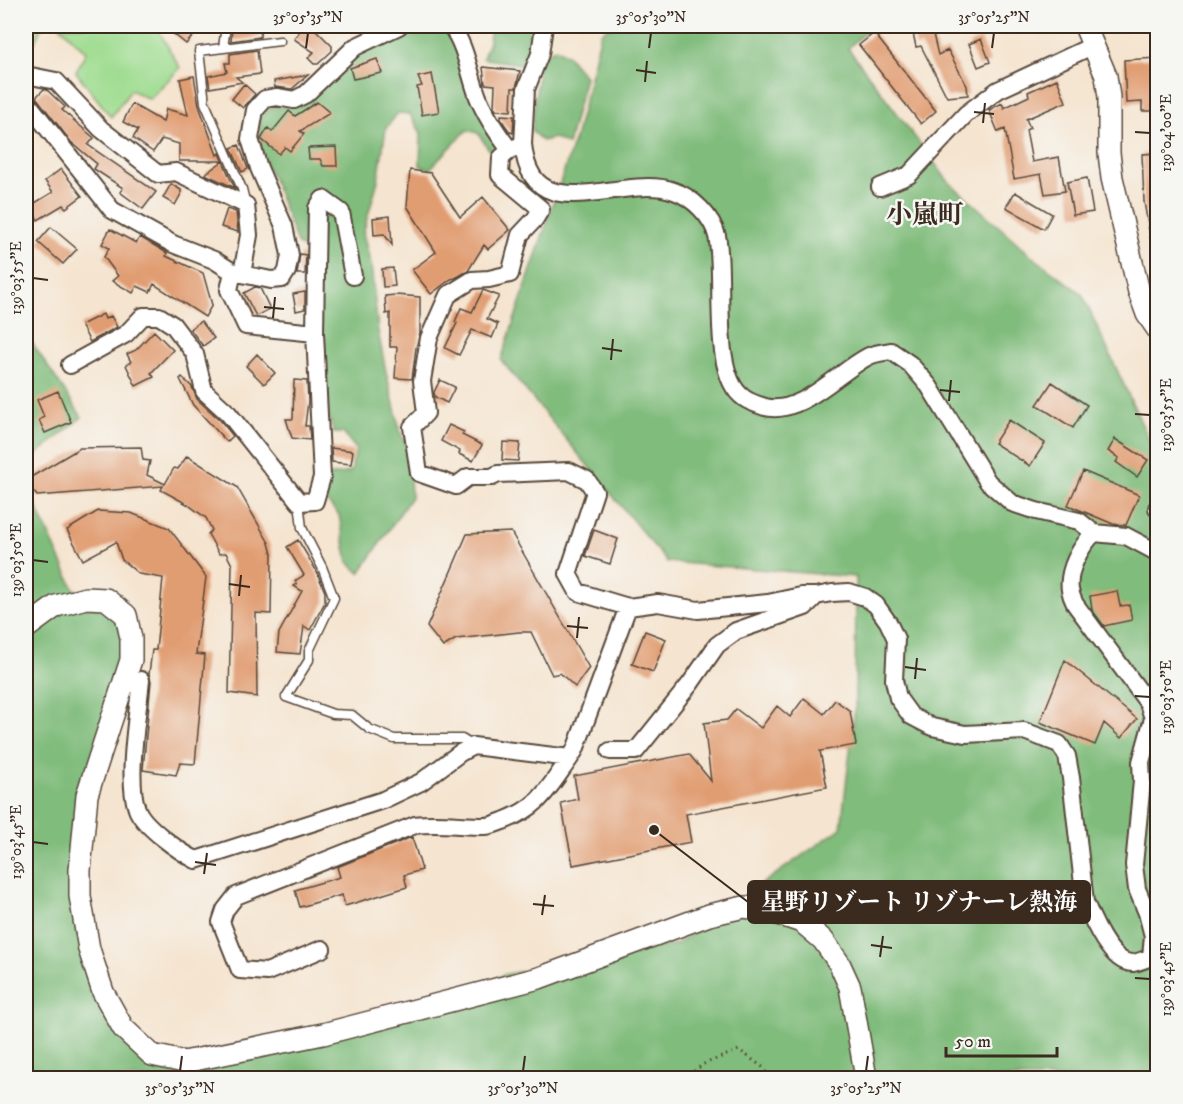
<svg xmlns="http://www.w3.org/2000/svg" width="1183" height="1104" viewBox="0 0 1183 1104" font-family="'IM FELL DW Pica','Noto Serif JP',serif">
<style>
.green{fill:#a0dd92;stroke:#6e8458;stroke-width:1.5}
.forest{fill:#80bc7c;stroke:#5e734d;stroke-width:1.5}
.building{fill:#e19d72}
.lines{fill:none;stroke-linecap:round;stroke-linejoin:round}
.service-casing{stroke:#574639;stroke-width:11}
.minor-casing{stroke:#574639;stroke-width:20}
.tertiary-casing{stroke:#574639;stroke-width:24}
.path{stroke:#574639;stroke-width:3;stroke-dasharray:1.5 4.5;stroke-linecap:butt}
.service{stroke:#fff;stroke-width:8}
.minor{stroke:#fff;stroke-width:16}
.tertiary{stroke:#fff;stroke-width:21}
.ticks{fill:none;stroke:#3b2a1e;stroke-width:2}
.labels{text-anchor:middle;stroke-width:5;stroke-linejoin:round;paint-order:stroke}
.quarter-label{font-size:26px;font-weight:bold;fill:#3b2a1e;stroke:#f6f6f2}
.leader{fill:none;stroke:#3b2a1e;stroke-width:2}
.callout-dot{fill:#3b2a1e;stroke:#f6f6f2;stroke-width:2}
.callout{fill:#3b2a1e;stroke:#3b2a1e;stroke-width:2}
.callout-label{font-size:24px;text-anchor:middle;font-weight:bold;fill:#fff}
.neatline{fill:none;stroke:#3b2a1e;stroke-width:2}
.ticks-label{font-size:15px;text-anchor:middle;fill:#3b2a1e}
</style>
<rect width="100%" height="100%" fill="#f6f6f2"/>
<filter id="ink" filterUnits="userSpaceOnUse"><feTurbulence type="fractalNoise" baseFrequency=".0167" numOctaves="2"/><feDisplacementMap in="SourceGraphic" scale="12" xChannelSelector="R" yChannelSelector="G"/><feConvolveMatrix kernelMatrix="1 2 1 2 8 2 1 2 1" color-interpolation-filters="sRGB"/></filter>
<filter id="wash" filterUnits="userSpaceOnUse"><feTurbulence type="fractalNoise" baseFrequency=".008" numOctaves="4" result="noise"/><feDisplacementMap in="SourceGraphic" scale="24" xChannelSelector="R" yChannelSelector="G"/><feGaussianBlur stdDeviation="1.35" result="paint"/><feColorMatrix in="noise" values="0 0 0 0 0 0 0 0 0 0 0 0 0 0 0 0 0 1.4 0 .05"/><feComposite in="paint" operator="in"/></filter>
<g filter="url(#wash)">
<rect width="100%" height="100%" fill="#f5e4cf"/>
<path class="green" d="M26 26H42L34 44 26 42Z
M60 26H156L180 68 149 99 131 90 111 117 76 72 86 52Z"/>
<path class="forest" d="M414 26H438L450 31 500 145 491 153 478 133 467 130 430 169 420 166 421 133 410 114 398 113 386 128 378 180 363 233 371 265 378 331 386 372 401 434 409 451 411 497 360 573 348 562 339 515 323 498 322 477 351 472 356 449 343 433H334L328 412 314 257 297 243 271 174 261 156 260 118 270 108 299 104 337 69 388 35Z
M491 26H537L533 52 524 66C511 61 497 62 483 58L489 42Z
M609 26H872L848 48 948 181 1033 257 1082 294 1157 457V1078H26V484L74 589 116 614 125 641 72 851 118 1028 170 1068 299 1048 507 974 677 944 841 828 855 708 856 577 667 562 501 360 576 135 601 33Z
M556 48 568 56 585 77 568 145 555 138 542 141 532 131 539 65 547 53Z
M26 334 82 417 26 463Z"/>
<g id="blocks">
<path class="building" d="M164 26H202L186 44Z
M232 26H261L260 37 231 41Z
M303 26H312L332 46V51L318 64H314L308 58 314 52 294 39Z
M922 26H931L938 55 948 50 967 86 968 95 947 97 921 46 916 47 912 28Z
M874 33 936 111 921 124 859 45Z
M981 39 990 62 978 67 969 44Z
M257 50 260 74 236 77 242 82 210 88 208 76 227 72 225 63H230V54Z
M1158 58V111H1142V102L1126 103 1124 60Z
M377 59 382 73 353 79 350 68Z
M483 67 520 71 516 88H512L511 111 496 110 494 107 495 85 485 84Z
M432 74 439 112 422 115 417 87 422 86 418 77Z
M308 75 292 89 275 87 274 81Z
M194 76 199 106 217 155 220 153 223 161H179V144L162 139 153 152 133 138 138 130 123 122 132 104 163 122 166 109 188 115 180 79Z
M1057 79 1066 102 1026 119 1030 128 1026 130 1032 162 1059 157 1065 191 1045 194 1041 174 1014 179 1005 129 998 132 989 110 1002 103 1004 108 1029 96 1028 92Z
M244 84 255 94 243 108 232 99Z
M44 89 47 90 65 107 62 110 94 138 88 145 156 192 143 209 120 192 123 188 94 169 97 164 71 142 36 97Z
M317 102 330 113 300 131 304 134 290 151 285 147 279 154 261 139 268 128 272 132 289 111 295 116Z
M501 115 514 116 513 133 510 132 505 125 501 119Z
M239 145 248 169 242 172 231 148Z
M336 147 337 166H323L320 159H309L308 148Z
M1158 153V242H1151L1144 202 1142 154Z
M223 161 230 178 235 188 205 174Z
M61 169 82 196 66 208 63 205 38 220 30 206 53 192 45 181Z
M410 170 431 173 460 217 483 197 510 230 488 249 484 245 468 271 455 278 451 279 431 294 412 270 436 252 407 206Z
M1087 178 1093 212 1073 215 1067 182Z
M171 184 181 190V194L175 205 163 198Z
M1015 192 1052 214 1044 229 1006 207Z
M227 209 236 212 238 232 221 227Z
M390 216 392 245 384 234 374 235 373 218Z
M51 227 77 249 63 264 38 242Z
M110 229 136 243 140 237 167 253 166 256 203 273 212 305 205 317 154 284 150 292 137 286 133 293 112 281 118 276 104 257 109 248 102 244Z
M300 254 306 255 305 274H297Z
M393 268 395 286 383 287 382 269Z
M255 287 260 288 270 309 256 316 244 293Z
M483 290 499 296 487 319 498 324 492 338 472 330 459 355 445 348 457 323 455 322 461 308 472 312Z
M305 292V309L296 311 293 294Z
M396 295 420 297V333L416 348 412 379 395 378 397 347H390V313L386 314 385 296Z
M103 314 105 319 111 316 117 327 90 342 81 325Z
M201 321 214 338 203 346 190 329Z
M154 331 173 350 151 373 154 377 136 386 126 365 131 362 127 354 136 350Z
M257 354 275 373 264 384 246 366Z
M182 377 192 387 197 399 220 420 233 436 227 442 193 405 180 379Z
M294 380 307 381 308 401 305 426H309L310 440 292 438 286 419H293Z
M440 380 455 387 447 403 435 397 434 392Z
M1052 382 1087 405 1073 428 1037 405Z
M58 391 71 422 45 433 39 420 44 417 37 400Z
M1009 420 1045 443 1030 466 994 443Z
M449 425 464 432 462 435 482 445 473 461 459 454 460 451 441 441Z
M1115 439 1148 460 1137 477 1116 462 1119 458 1108 451Z
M503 442 520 443 518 461 502 460Z
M141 447 143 460 150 461 147 475 165 484 174 468 178 469 187 456 237 487 269 543 272 554 271 614 256 613 257 697 229 693 232 565 226 553 219 554 208 534 212 530 206 518 187 504 161 490 163 486 37 496 26 482V480L80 448Z
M331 448 353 451 351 464 332 462Z
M1083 471 1139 495 1126 525 1113 524 1068 505Z
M98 511 131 513 169 528 206 577 196 654 205 655 195 764 180 763 176 775 143 770 151 681 149 674 152 650H156L163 578 139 574 122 560 116 542 83 560 67 530Z
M594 530 618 539 610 564 585 556Z
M511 532 589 668 575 687 560 673 552 675 531 632H519L456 639 443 647 427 627 467 534Z
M298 540 316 570 325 592V602L310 630 304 626 300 654 277 652 279 633 302 591 294 586 297 584 295 581 304 575 287 547Z
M1117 591 1120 606 1129 605 1132 620 1104 626 1092 610 1090 596Z
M645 631 666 639 653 672 632 664Z
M1065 660 1137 719 1121 738 1104 723 1095 745 1040 722Z
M804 698 824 714 835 700 850 711 856 745 820 751 827 787 686 814 691 842 573 865 561 803 578 799 574 776 689 754 711 781 704 723 727 720 736 709 761 728 777 706 790 717Z
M412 837 422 870 404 875 407 887 345 906 342 895 300 907 295 890 340 877 337 867Z"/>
</g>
</g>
<g filter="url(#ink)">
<use href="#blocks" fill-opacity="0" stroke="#574639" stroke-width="1.5"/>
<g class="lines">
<g class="service-casing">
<path id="service" d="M223 48 226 26
M246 205 242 189 205 103 199 51 280 41
M299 502 302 528 322 567 334 598 309 651V660L286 697 333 714 352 715 369 729 394 739H462L473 746"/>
</g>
<g class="minor-casing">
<path id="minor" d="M451 26C466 46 469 73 478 97 486 117 497 133 510 150
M544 26 540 54 526 89 523 144 510 150 501 158 500 175 541 209 535 219 520 235 510 274 489 279 472 280 448 295 429 338 422 381 426 413 412 427 419 473 456 486 468 477H492L498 474 569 471 587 480 595 492 568 574 578 592 628 607 658 603 698 610 768 603 801 596H816L832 593 849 592 865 597 876 605 888 622 896 639 894 680 898 698 911 716 932 727 965 734 1024 731 1059 744 1067 756 1071 778 1085 902C1092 919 1111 964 1133 963 1139 962 1146 959 1151 957L1153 936 1147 913 1137 889 1134 865 1142 781 1141 762 1153 718 1148 703 1075 604C1073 600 1071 595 1070 590 1067 570 1081 546 1094 533
M26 75 56 81 101 129 158 174 176 172 246 205 249 235 242 274 271 280 282 279 287 271 290 255 284 226 259 168 250 139 255 110 265 99 277 97 294 100 306 94 355 47 399 26
M26 101 112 210 173 244 214 260 233 272 241 274
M523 144C531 233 621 172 674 191 692 197 712 216 717 236 726 274 709 375 744 398 749 402 759 405 765 407 801 416 839 371 869 356 875 353 884 352 891 351L910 364 929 386 988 482 1012 503 1036 511 1079 521 1094 533 1126 536 1158 553
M880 187 909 175 966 114 998 90 1094 45
M315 333 317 208 323 199 341 212 353 276
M70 365 126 334 143 316H159L173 325 195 354 204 391 228 413 299 502 315 501 322 477 315 333 246 326 229 290 233 272
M1157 508 1158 507
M141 680C138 713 126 780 137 809 143 826 180 852 196 860L383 800 421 782 460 753 473 746 570 758 575 750 628 607
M610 751H636L690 684 717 645 736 631 805 607 816 596
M322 949 267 972 240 970 221 922 225 910 236 896 415 825C438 822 461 826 485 826 491 826 497 823 503 821 540 807 548 789 570 758"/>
</g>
<g class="tertiary-casing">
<path id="tertiary" d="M1085 26 1106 76 1109 97V153L1112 178 1139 292 1147 314 1158 330
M26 628 56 606 86 598 106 599 126 615 131 638V660L87 795 80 870V896L89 949 103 992 123 1028 152 1055 184 1062 323 1034 539 978 709 915 744 907 766 910 802 922 823 940 839 963 850 987 866 1078"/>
</g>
<path class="path" d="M684 1078 704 1064 739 1050 764 1068 768 1078"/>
<use href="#service" class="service"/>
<use href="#minor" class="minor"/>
<use href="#tertiary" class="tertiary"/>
</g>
</g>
<path class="ticks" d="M306 48 308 33M649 48 651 33M992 48 994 33M636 70 656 73M645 82 647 61M974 112 994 114M983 123 985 103M1135 132 1150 133M33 278 48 280M264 307 284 309M273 318 275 297M602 348 622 351M611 360 613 339M940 390 960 392M949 401 951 380M1135 414 1150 415M33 560 48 562M229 584 250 587M239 596 241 575M567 626 588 628M577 638 579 617M905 667 926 670M915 679 917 658M1135 696 1150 697M33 842 48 844M195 862 216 865M204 874 207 853M533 904 554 906M542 915 545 895M871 945 892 948M880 957 883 936M1135 978 1150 979M180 1071 182 1056M523 1071 525 1056M866 1071 868 1056"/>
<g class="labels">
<g class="quarter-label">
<text x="925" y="223">小嵐町</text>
</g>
</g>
<path class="leader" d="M654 830L748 902"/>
<circle class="callout-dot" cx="654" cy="830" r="6"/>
<rect class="callout" x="748" y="881" width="342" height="42" rx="6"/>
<g class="callout-label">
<text x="919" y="910">星野リゾート リゾナーレ熱海</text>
</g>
<rect width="1183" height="1104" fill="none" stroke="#f6f6f2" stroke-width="66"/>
<path d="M946 1047v9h111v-9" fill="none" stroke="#3b2a1e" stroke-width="3"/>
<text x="955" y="1047" font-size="18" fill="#3b2a1e" stroke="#f6f6f2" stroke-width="4.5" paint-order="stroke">50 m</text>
<rect x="33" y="33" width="1117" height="1038" class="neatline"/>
<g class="ticks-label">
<text x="308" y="22">35°05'35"N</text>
<text x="651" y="22">35°05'30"N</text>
<text x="994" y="22">35°05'25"N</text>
<text transform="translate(1166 133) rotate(-90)" y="5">139°04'00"E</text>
<text transform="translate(16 278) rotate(-90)" y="5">139°03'55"E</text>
<text transform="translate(1166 415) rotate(-90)" y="5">139°03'55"E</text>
<text transform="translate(16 560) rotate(-90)" y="5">139°03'50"E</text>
<text transform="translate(1166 697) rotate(-90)" y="5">139°03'50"E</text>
<text transform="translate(16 842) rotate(-90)" y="5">139°03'45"E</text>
<text transform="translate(1166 979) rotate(-90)" y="5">139°03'45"E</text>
<text x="180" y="1093">35°05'35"N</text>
<text x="523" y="1093">35°05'30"N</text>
<text x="866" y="1093">35°05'25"N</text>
</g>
</svg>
